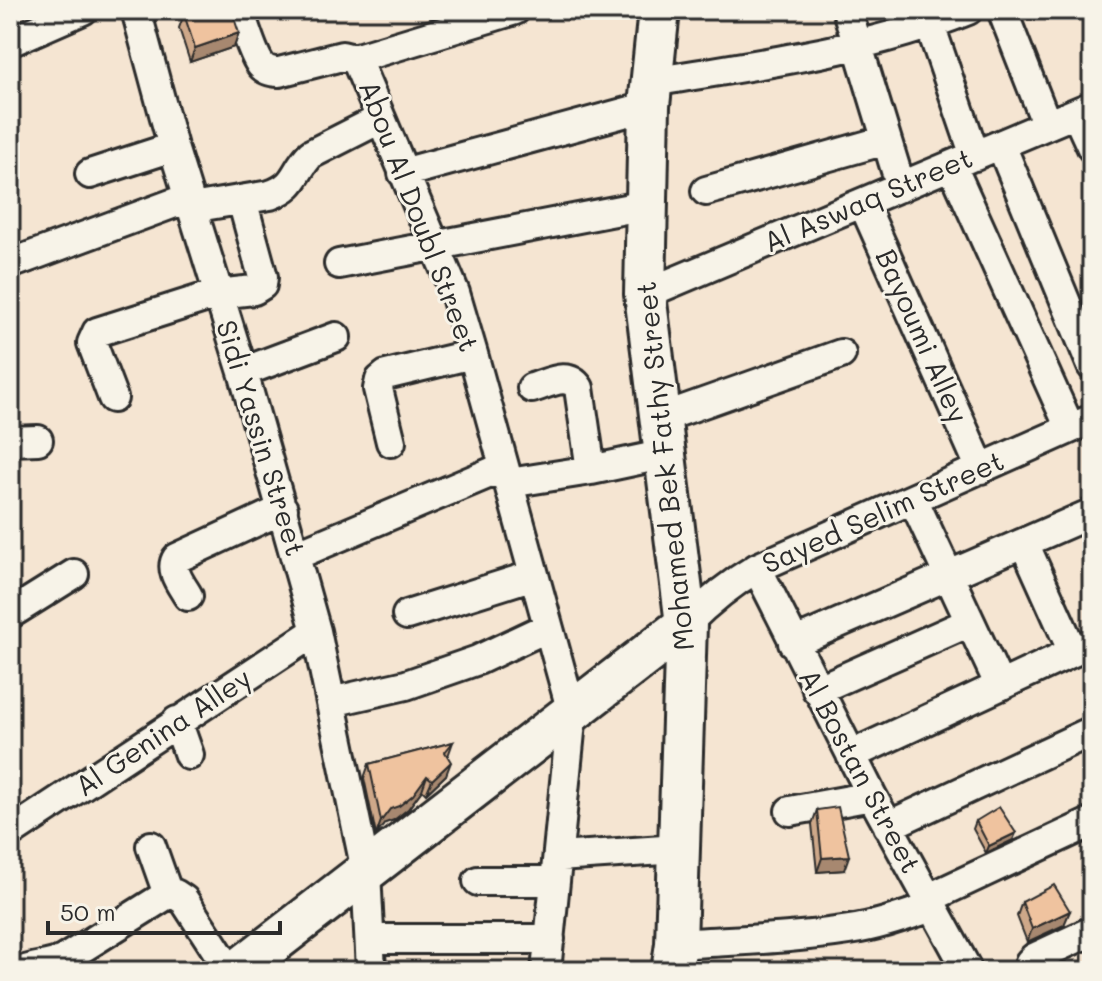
<svg xmlns="http://www.w3.org/2000/svg" width="1102" height="981" viewBox="0 0 1102 981" font-family="Mali,sans-serif">
<style>
.lines{fill:none;stroke-linecap:round;stroke-linejoin:round}
.street-casing{stroke:#2b2b2b;stroke-width:34}
.secondary-casing{stroke:#2b2b2b;stroke-width:46}
.street{stroke:#f7f3e8;stroke-width:28}
.secondary{stroke:#f7f3e8;stroke-width:40}
.wall{fill:#cea889;stroke:#2b2b2b;stroke-width:2}
.shaded-wall{fill:#a7886f;stroke:#2b2b2b;stroke-width:2}
.building{fill:#efc39f;stroke:#2b2b2b;stroke-width:2}
.labels{text-anchor:middle;stroke-width:6;stroke-linejoin:round;paint-order:stroke}
.street-label{font-size:28px;fill:#2b2b2b;stroke:#f7f3e8}
</style>
<rect width="100%" height="100%" fill="#f5e5d2"/>
<filter id="ink" filterUnits="userSpaceOnUse"><feTurbulence type="fractalNoise" baseFrequency=".0125" numOctaves="2"/><feDisplacementMap in="SourceGraphic" scale="16" xChannelSelector="R" yChannelSelector="G"/><feConvolveMatrix kernelMatrix="1 2 1 2 8 2 1 2 1" color-interpolation-filters="sRGB"/></filter>
<g filter="url(#ink)">
<g class="lines">
<g class="street-casing">
<path id="street" d="M136 10 173 147 243 372 316 631 366 871 371 971
M239 10C244 24 253 55 261 65 266 71 272 72 279 72L342 56 354 59 358 64 455 293 473 354 572 712 546 971
M847 10 901 187
M1002 10 1047 125
M930 25 975 156
M10 42 83 10
M354 59 515 10
M652 82C758 64 867 51 968 10
M1076 113 1092 148
M1001 145 1092 366
M952 166 1070 428
M403 173 649 106
M90 174 173 147
M706 191 886 140
M863 203 981 469
M191 208 270 195C298 185 293 172 311 154L380 119
M10 264 188 198
M339 264 646 205
M645 294 1092 106
M243 372 336 337
M532 388C549 383 568 371 579 388L591 470
M113 398 92 343 97 332 217 294 254 290 262 285 263 277 242 200
M661 418 841 354
M10 441 38 440
M391 442 378 389 380 380 386 375 473 354
M509 483 591 470 666 454
M913 499 1000 686
M1024 543 1073 652
M296 555 504 467
M757 568 872 796 968 971
M188 596C181 584 169 570 177 558L283 509
M10 614 74 574
M407 615 534 575
M686 624C708 602 730 584 757 568L1092 419
M793 643 1092 513
M817 690 970 622
M331 702 406 685 478 660 548 627
M177 721 189 755
M851 755 1092 643
M790 811 872 796
M888 826 1092 731
M10 833 316 631
M151 846 168 894
M558 857 679 849
M478 881H555
M927 899 1092 822
M371 939H550
M676 944C734 940 792 939 849 930 877 926 905 916 932 907
M22 971C36 966 50 966 63 960L168 894H175L184 900 230 971
M1030 971V962L1034 958 1092 931"/>
</g>
<g class="secondary-casing">
<path id="secondary" d="M659 10 649 106 645 294 686 624 676 944 672 971
M237 971 686 624"/>
</g>
<use href="#street" class="street"/>
<use href="#secondary" class="secondary"/>
</g>
<path class="wall" d="M184 14 239 33 234 47 190 62 179 28Z
M453 742 448 756 446 775 426 794 422 790 408 809 394 820 385 823 376 835 364 778 369 764Z
M817 810 844 870 817 872 812 824Z
M976 821 1013 840 986 853 973 829Z
M1022 902 1064 925 1027 942 1017 916Z"/>
<path class="shaded-wall" d="M239 33 234 47 190 62 195 48Z
M451 762 446 775 426 794 432 780Z
M427 776 422 790 408 809 394 820 385 823 376 835 381 821 390 809Z
M1016 833 1013 840 986 853 989 846Z
M849 856 844 870 817 872 822 858Z
M1070 911 1064 925 1027 942 1032 929Z"/>
<path class="building" d="M198 10H213L233 15 239 33 195 48 184 14Z
M453 742 445 752 451 762 432 780 427 776 413 795 399 806 390 809 381 821 369 764Z
M838 807 849 856 822 858 817 810Z
M999 807 1016 833 989 846 976 821Z
M1054 885 1070 911 1032 929 1022 902Z"/>
</g>
<g class="labels">
<g class="street-label">
<text transform="translate(868 200) rotate(-23)" y="10">Al Aswaq Street</text>
<text transform="translate(419 216) rotate(69)" y="10">Abou Al Doubl Street</text>
<text transform="translate(922 336) rotate(66)" y="10">Bayoumi Alley</text>
<text transform="translate(261 438) rotate(73)" y="10">Sidi Yassin Street</text>
<text transform="translate(665 466) rotate(-96)" y="10">Mohamed Bek Fathy Street</text>
<text transform="translate(883 512) rotate(-24)" y="10">Sayed Selim Street</text>
<text transform="translate(163 732) rotate(-34)" y="10">Al Genina Alley</text>
<text transform="translate(860 771) rotate(62)" y="10">Al Bostan Street</text>
</g>
</g>
<rect width="1102" height="981" fill="none" stroke="#f7f3e8" stroke-width="40"/>
<rect x="20" y="20" width="1062" height="941" fill="none" stroke="#2b2b2b" stroke-width="3" filter="url(#ink)"/>
<path d="M48 921v12h232v-12" fill="none" stroke="#2b2b2b" stroke-width="4"/>
<text x="60" y="921" font-size="24" fill="#2b2b2b" stroke="#f7f3e8" stroke-width="6" paint-order="stroke">50 m</text>
</svg>
